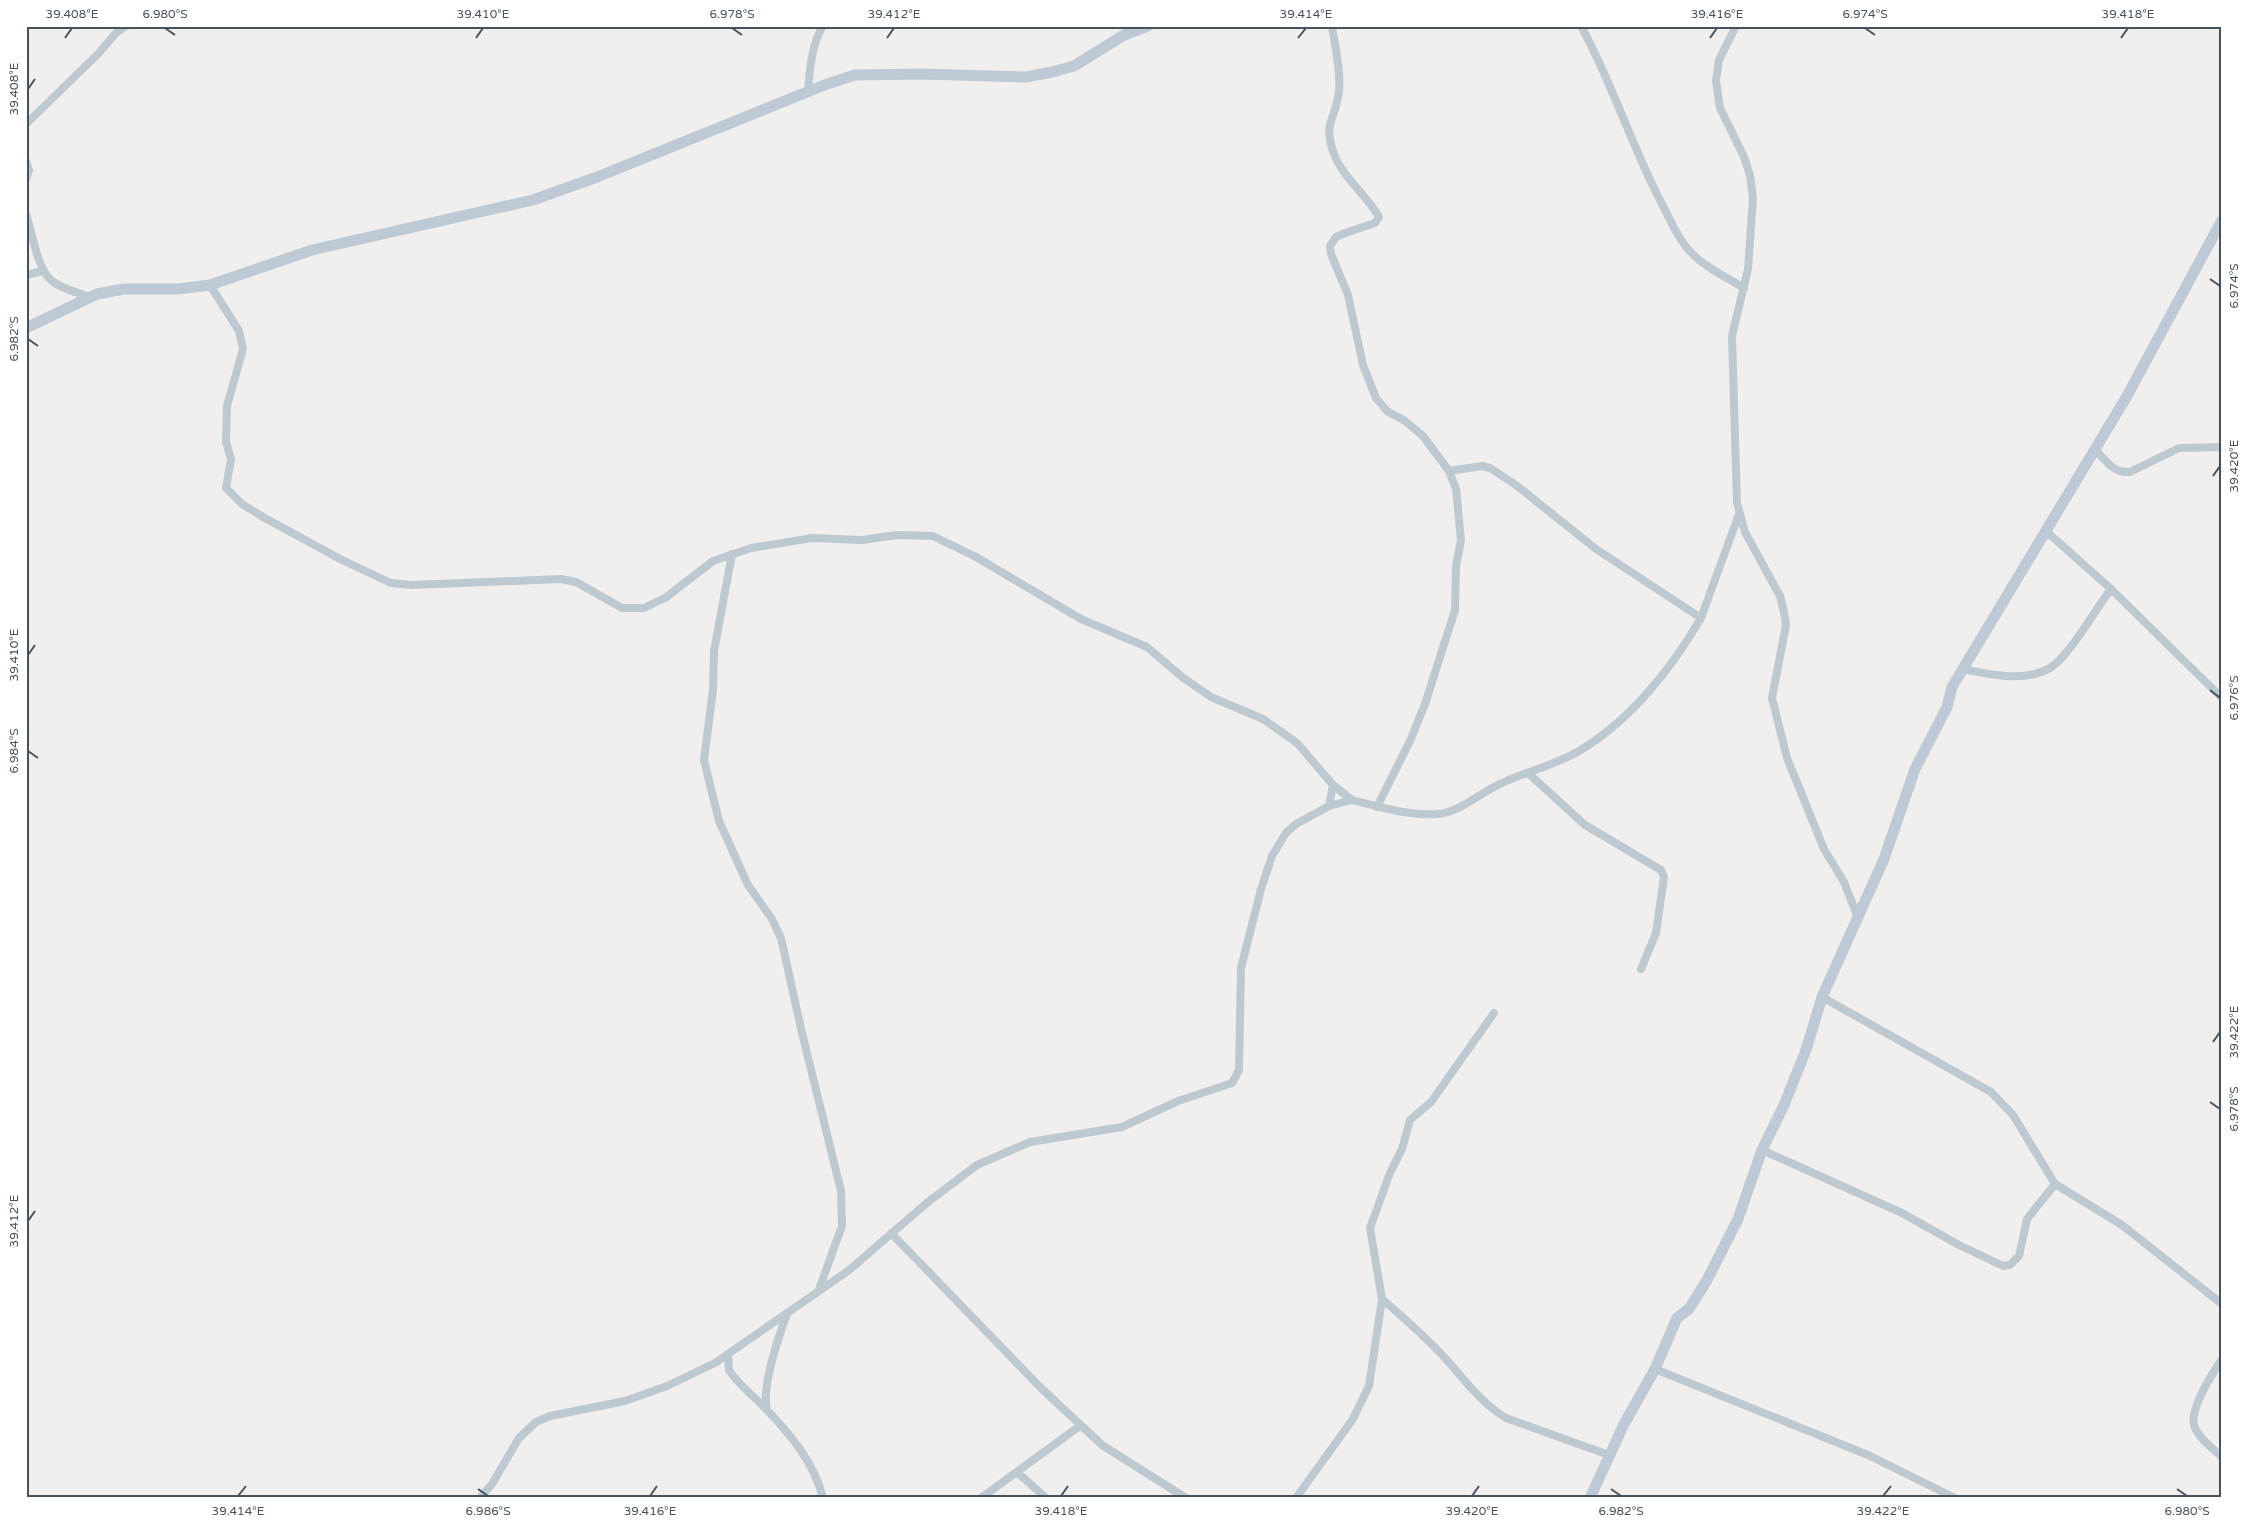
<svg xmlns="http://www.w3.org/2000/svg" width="2248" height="1524" viewBox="0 0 2248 1524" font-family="'Varela Round',sans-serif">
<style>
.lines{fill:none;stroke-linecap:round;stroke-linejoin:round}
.street{stroke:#bdc9d1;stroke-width:8}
.secondary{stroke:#bdcad6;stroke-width:11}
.ticks{fill:none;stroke:#45525d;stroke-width:2}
.neatline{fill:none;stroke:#45525d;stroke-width:2}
.ticks-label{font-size:12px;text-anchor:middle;fill:#45525d}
</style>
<rect width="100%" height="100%" fill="#f1eeee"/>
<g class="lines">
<path class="street" d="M1332 26C1335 47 1341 70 1339 91 1336 120 1322 121 1334 154 1343 178 1367 195 1379 217L1375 223 1345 233 1336 237 1330 246 1331 254 1348 295 1363 365 1376 398 1387 411 1405 421 1423 436 1449 471 1456 489 1461 540 1456 566 1455 610 1425 704 1410 741 1377 807
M1581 26C1613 84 1632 148 1663 206 1671 221 1677 237 1688 249 1702 266 1726 277 1744 288
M1736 26 1719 60 1716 81 1720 108 1744 157 1750 175 1753 198 1748 269 1732 336 1737 503 1745 532 1780 596 1784 612 1786 625 1772 698 1787 758 1824 849 1844 882 1858 918
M808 91C810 69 811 46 823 26
M26 124 98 54 116 33 126 26
M26 161 29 170 26 179
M26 214C32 232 37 268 51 280 61 289 77 292 90 297
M26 275 43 271
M210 285 239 331 243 349 227 406 226 442 231 459 226 488 242 504 263 517 342 560 391 583 412 585 561 579 576 582 622 608H644L665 598 713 561 751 548 812 538 862 540 897 535 933 536 976 557 1081 619 1147 647 1182 677 1211 697 1263 719 1297 743 1333 785 1352 800
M2095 449C2105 460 2113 473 2130 472L2179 448 2222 447
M1449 471 1482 466 1490 468 1516 485 1596 549 1701 618
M2047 532 2111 589 2222 698
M732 554 714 651 713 690 704 760 719 821 748 885 772 919 781 938 802 1033 841 1191 842 1226 818 1292
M1962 669C1989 674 2024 683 2050 668 2068 658 2097 607 2111 589
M1528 773 1585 825 1661 870 1664 877 1656 933 1641 969
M1329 806 1333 785
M1822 997 1991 1092 2013 1115 2055 1184 2122 1225 2222 1304
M1762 1150 1902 1213 1959 1245 2003 1266 2010 1265 2019 1256 2027 1219 2055 1184
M891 1233 1040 1387 1102 1445 1186 1498
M1382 1299C1404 1318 1426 1337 1445 1358 1465 1380 1481 1403 1506 1418L1609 1455
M728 1354 729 1370C737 1383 750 1393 761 1404 787 1430 814 1461 823 1498
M2222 1359C2213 1373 2187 1411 2195 1428 2200 1439 2212 1448 2222 1457
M1655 1369 1868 1455 1955 1498
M767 1409C761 1388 779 1335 787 1314
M1017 1472 1046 1498
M480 1498 492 1484 519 1438 536 1422 550 1416 625 1401 667 1386 715 1363 848 1271 928 1202 977 1165 1030 1142 1122 1127 1178 1101 1232 1083 1239 1070 1241 968 1261 889 1272 856 1286 833 1296 824 1329 806 1352 800C1379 807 1409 816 1437 814 1461 812 1481 792 1502 783 1527 771 1556 765 1579 751 1630 721 1672 668 1701 618L1739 514
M981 1498 1081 1425
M1296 1498 1353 1419 1369 1386 1382 1299 1370 1228 1390 1173 1402 1149 1410 1120 1431 1102 1494 1013"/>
<path class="secondary" d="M26 328 97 294 124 289H178L210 285 312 250 533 200 597 177 827 84 855 75 921 74 1026 77 1052 72 1074 66 1124 35 1148 26
M1590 1498 1624 1424 1655 1369 1677 1318 1689 1309 1707 1280 1738 1219 1762 1150 1784 1105 1806 1050 1822 997 1884 859 1915 769 1947 707 1952 687 2127 396 2222 220"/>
</g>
<path class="ticks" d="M165 28 175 35M732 28 742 35M1865 28 1875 35M65 38 72 28M476 38 483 28M887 38 894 28M1298 38 1306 28M1710 38 1717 28M2121 38 2128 28M28 89 35 79M2210 279 2220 286M28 339 38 346M2213 476 2220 466M28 655 35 645M2210 690 2220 698M28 751 38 758M2213 1042 2220 1032M2210 1102 2220 1109M28 1221 35 1211M478 1489 488 1496M1611 1489 1621 1496M2177 1489 2187 1496M238 1496 246 1486M650 1496 657 1486M1061 1496 1068 1486M1472 1496 1479 1486M1883 1496 1891 1486"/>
<rect width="2248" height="1524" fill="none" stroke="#ffffff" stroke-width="55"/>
<rect x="28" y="28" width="2192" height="1468" class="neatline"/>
<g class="ticks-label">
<text x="72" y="18">39.408°E</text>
<text x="165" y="18">6.980°S</text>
<text x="483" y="18">39.410°E</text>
<text x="732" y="18">6.978°S</text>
<text x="894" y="18">39.412°E</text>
<text x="1306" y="18">39.414°E</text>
<text x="1717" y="18">39.416°E</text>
<text x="1865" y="18">6.974°S</text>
<text x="2128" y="18">39.418°E</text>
<text transform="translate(14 89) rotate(-90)" y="4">39.408°E</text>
<text transform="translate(2234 286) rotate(-90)" y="4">6.974°S</text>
<text transform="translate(14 339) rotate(-90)" y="4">6.982°S</text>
<text transform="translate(2234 466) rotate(-90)" y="4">39.420°E</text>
<text transform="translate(14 655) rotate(-90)" y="4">39.410°E</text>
<text transform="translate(2234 698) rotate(-90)" y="4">6.976°S</text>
<text transform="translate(14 751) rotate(-90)" y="4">6.984°S</text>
<text transform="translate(2234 1032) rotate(-90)" y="4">39.422°E</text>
<text transform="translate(2234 1109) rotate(-90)" y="4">6.978°S</text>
<text transform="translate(14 1221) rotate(-90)" y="4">39.412°E</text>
<text x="238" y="1515">39.414°E</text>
<text x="488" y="1515">6.986°S</text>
<text x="650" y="1515">39.416°E</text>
<text x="1061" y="1515">39.418°E</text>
<text x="1472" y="1515">39.420°E</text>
<text x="1621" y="1515">6.982°S</text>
<text x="1883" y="1515">39.422°E</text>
<text x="2187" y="1515">6.980°S</text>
</g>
</svg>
